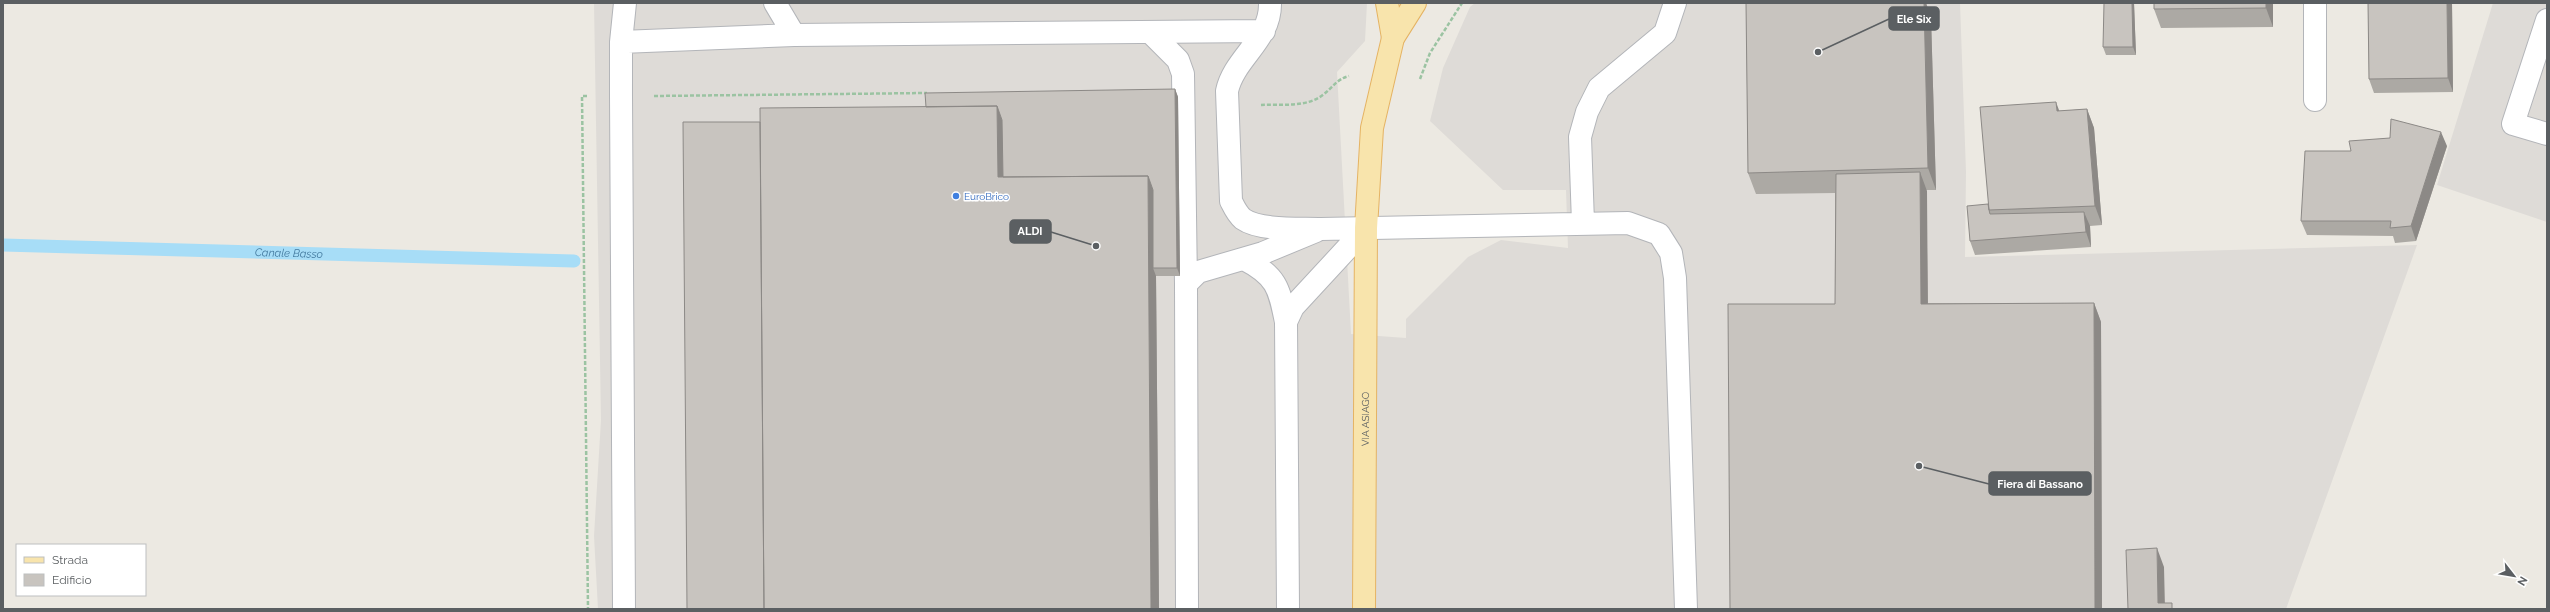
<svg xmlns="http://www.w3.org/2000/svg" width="2550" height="612" viewBox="0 0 2550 612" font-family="Raleway,sans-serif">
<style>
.industrial{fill:#dedbd7}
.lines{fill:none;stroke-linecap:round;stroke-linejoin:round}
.stream{stroke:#a7ddf7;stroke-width:13}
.minor-casing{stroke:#b3b5b9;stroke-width:24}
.major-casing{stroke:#e5b363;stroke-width:24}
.path{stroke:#9bc3a2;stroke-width:2.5;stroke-dasharray:4 2;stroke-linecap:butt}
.minor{stroke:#fff;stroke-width:22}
.major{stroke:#f8e4ac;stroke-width:22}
.wall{fill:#aca9a4}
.shaded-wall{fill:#8c8986}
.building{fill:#c8c4bf;stroke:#8c8986}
.shop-dot{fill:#3f7fe0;stroke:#fff;stroke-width:1.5}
.labels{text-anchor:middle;stroke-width:3;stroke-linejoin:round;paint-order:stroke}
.shop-label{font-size:10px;fill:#366cbe;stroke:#fff;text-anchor:start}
.street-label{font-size:10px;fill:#5b5f62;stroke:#fff}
.water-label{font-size:11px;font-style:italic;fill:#437a9f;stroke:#fff}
.leader{fill:none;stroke:#5b5f62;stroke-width:1.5}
.callout-dot{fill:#5b5f62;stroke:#fff;stroke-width:1.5}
.callout{fill:#5b5f62;stroke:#5b5f62;stroke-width:1.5}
.callout-label{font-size:11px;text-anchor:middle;font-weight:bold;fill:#fff}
</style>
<rect width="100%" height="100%" fill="#ece9e2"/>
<path class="industrial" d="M594 3H1367L1365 41 1337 72 1351 334 1406 338V319L1468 257 1501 240 1568 248 1566 190H1503L1430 121 1443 68 1470 7 1475 3H1960L1966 172 1965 257 2417 245 2286 609H598L594 536 601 420Z
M2493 3H2547V222L2437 185Z"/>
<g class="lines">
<path class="stream" id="s1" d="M3 245 574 261"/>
<g class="minor-casing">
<path id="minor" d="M775 3 794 35 1264 31
M1270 3C1271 40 1234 58 1227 91L1231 201C1234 207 1237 214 1243 219 1260 231 1301 228 1321 229L1628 223 1659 234 1671 253 1675 278 1686 609
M2547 20 2513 124 2547 134
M1150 32 1178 60 1183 74 1186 284
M621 42 794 35
M2315 100V3
M1583 223 1580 137 1587 112 1599 88 1665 33 1675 3
M1244 259C1277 276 1279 288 1286 322L1288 609
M1286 322 1293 307 1366 228
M624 609 621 96V42L625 3
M1187 609 1186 284 1198 272 1263 253 1316 231"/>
</g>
<g class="major-casing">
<g id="major">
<path d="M1387 3 1393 38"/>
<path id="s2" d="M1364 609 1366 228 1372 128 1393 38 1415 3"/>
</g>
</g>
<path class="path" d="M1420 79 1430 53 1462 3
M587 96H582L588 609
M654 96 927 93
M1261 105C1282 104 1307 108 1324 94 1333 87 1337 79 1349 76"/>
<use href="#minor" class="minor"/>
<use href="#major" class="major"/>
</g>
<path class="wall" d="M1746 3H1926L1931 17 1936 190H1926L1928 303H2094L2101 322 2102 609H1730L1835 304V193L1756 194 1748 173Z
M2134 3 2136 55H2106L2103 47Z
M2154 3H2273V27L2161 28 2154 9Z
M2368 3H2452L2453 92 2374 93 2369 79Z
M1175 89 1178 97 1180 276H1156L1159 609 760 122 926 107Z
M2087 109 2094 128 2102 225 2090 226 2091 247 1975 255 1970 241 1988 204 2059 111Z
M2447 146 2416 241 2395 243 2393 236 2307 235 2301 221 2351 151Z"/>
<path class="shaded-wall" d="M1924 3H1926L1931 17 1936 190 1928 168Z
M2132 3H2134L2136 55 2133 47Z
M2266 3H2273V27L2266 8Z
M2447 3H2452L2453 92 2448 78Z
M1175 89 1178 97 1180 276 1177 268Z
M2056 102 2063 121 2057 111Z
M997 106 1005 128 1006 191 998 177Z
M2087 109 2094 128 2102 225 2095 206Z
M2441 132 2447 146 2416 241 2411 226Z
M1920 172 1927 191 1928 323 1921 304Z
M1148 176 1156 198 1153 268 1156 276 1159 609H1151Z
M2084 212 2090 226 2091 247 2086 232Z
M2094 303 2101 322 2102 609H2095Z
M2157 548 2164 567 2165 609 2158 603Z"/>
<path class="building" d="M1746 3H1924L1928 168 1748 173Z
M2104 3H2132L2133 47H2103Z
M2154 3H2266V8L2154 9Z
M2368 3H2447L2448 78 2369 79Z
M1175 89 1177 268H1153V190L1148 176 1003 177 1002 120 997 106 926 107 925 93Z
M2056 102 2057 111 2087 109 2095 206 1989 210 1980 107Z
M997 106 998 177 1148 176 1151 609H764L760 108Z
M2391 119 2441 132 2411 226 2390 228 2391 221H2301L2305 151H2351L2349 141 2390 138Z
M683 122H760L764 609H687Z
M1920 172 1921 304 2094 303 2095 609H1730L1728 304H1835L1836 174Z
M1988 204 1989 210 1990 214 2084 212 2086 232 1970 241 1967 206Z
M2157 548 2158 603H2172V609H2128L2126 550Z"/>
<circle class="shop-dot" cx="956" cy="196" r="4"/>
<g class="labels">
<g class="shop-label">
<text x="964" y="200">EuroBrico</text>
</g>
<g class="street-label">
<text dy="4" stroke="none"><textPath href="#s2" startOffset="190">VIA ASIAGO</textPath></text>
</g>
<g class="water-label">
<text dy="4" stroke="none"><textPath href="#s1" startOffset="286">Canale Basso</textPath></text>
</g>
</g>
<path class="leader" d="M1818 52L1889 19M1096 246L1051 232M1919 466L1989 484"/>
<g class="callout-dot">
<circle cx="1818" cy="52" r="4"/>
<circle cx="1096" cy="246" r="4"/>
<circle cx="1919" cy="466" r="4"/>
</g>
<g class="callout">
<rect x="1889" y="7" width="50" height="23" rx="4"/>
<rect x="1010" y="220" width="41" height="23" rx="4"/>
<rect x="1989" y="472" width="102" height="23" rx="4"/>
</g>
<g class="callout-label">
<text x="1914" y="23">Ele Six</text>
<text x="1030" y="235">ALDI</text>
<text x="2040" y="488">Fiera di Bassano</text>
</g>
<rect width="2550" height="612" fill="none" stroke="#5b5f62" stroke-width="8"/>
<rect x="16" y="544" width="130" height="52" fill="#ffffff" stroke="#bdbfc0"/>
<rect x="24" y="557" width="20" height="6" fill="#f8e4ac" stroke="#bdbfc0"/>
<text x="52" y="564" font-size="12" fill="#5b5f62">Strada</text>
<rect x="24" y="574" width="20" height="12" fill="#c8c4bf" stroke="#bdbfc0"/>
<text x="52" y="584" font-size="12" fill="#5b5f62">Edificio</text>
<g transform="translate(2514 576) rotate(121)" stroke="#ffffff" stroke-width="3" paint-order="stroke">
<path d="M0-3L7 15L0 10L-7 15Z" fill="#5b5f62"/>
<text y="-6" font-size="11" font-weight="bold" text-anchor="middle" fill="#5b5f62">N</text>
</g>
</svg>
